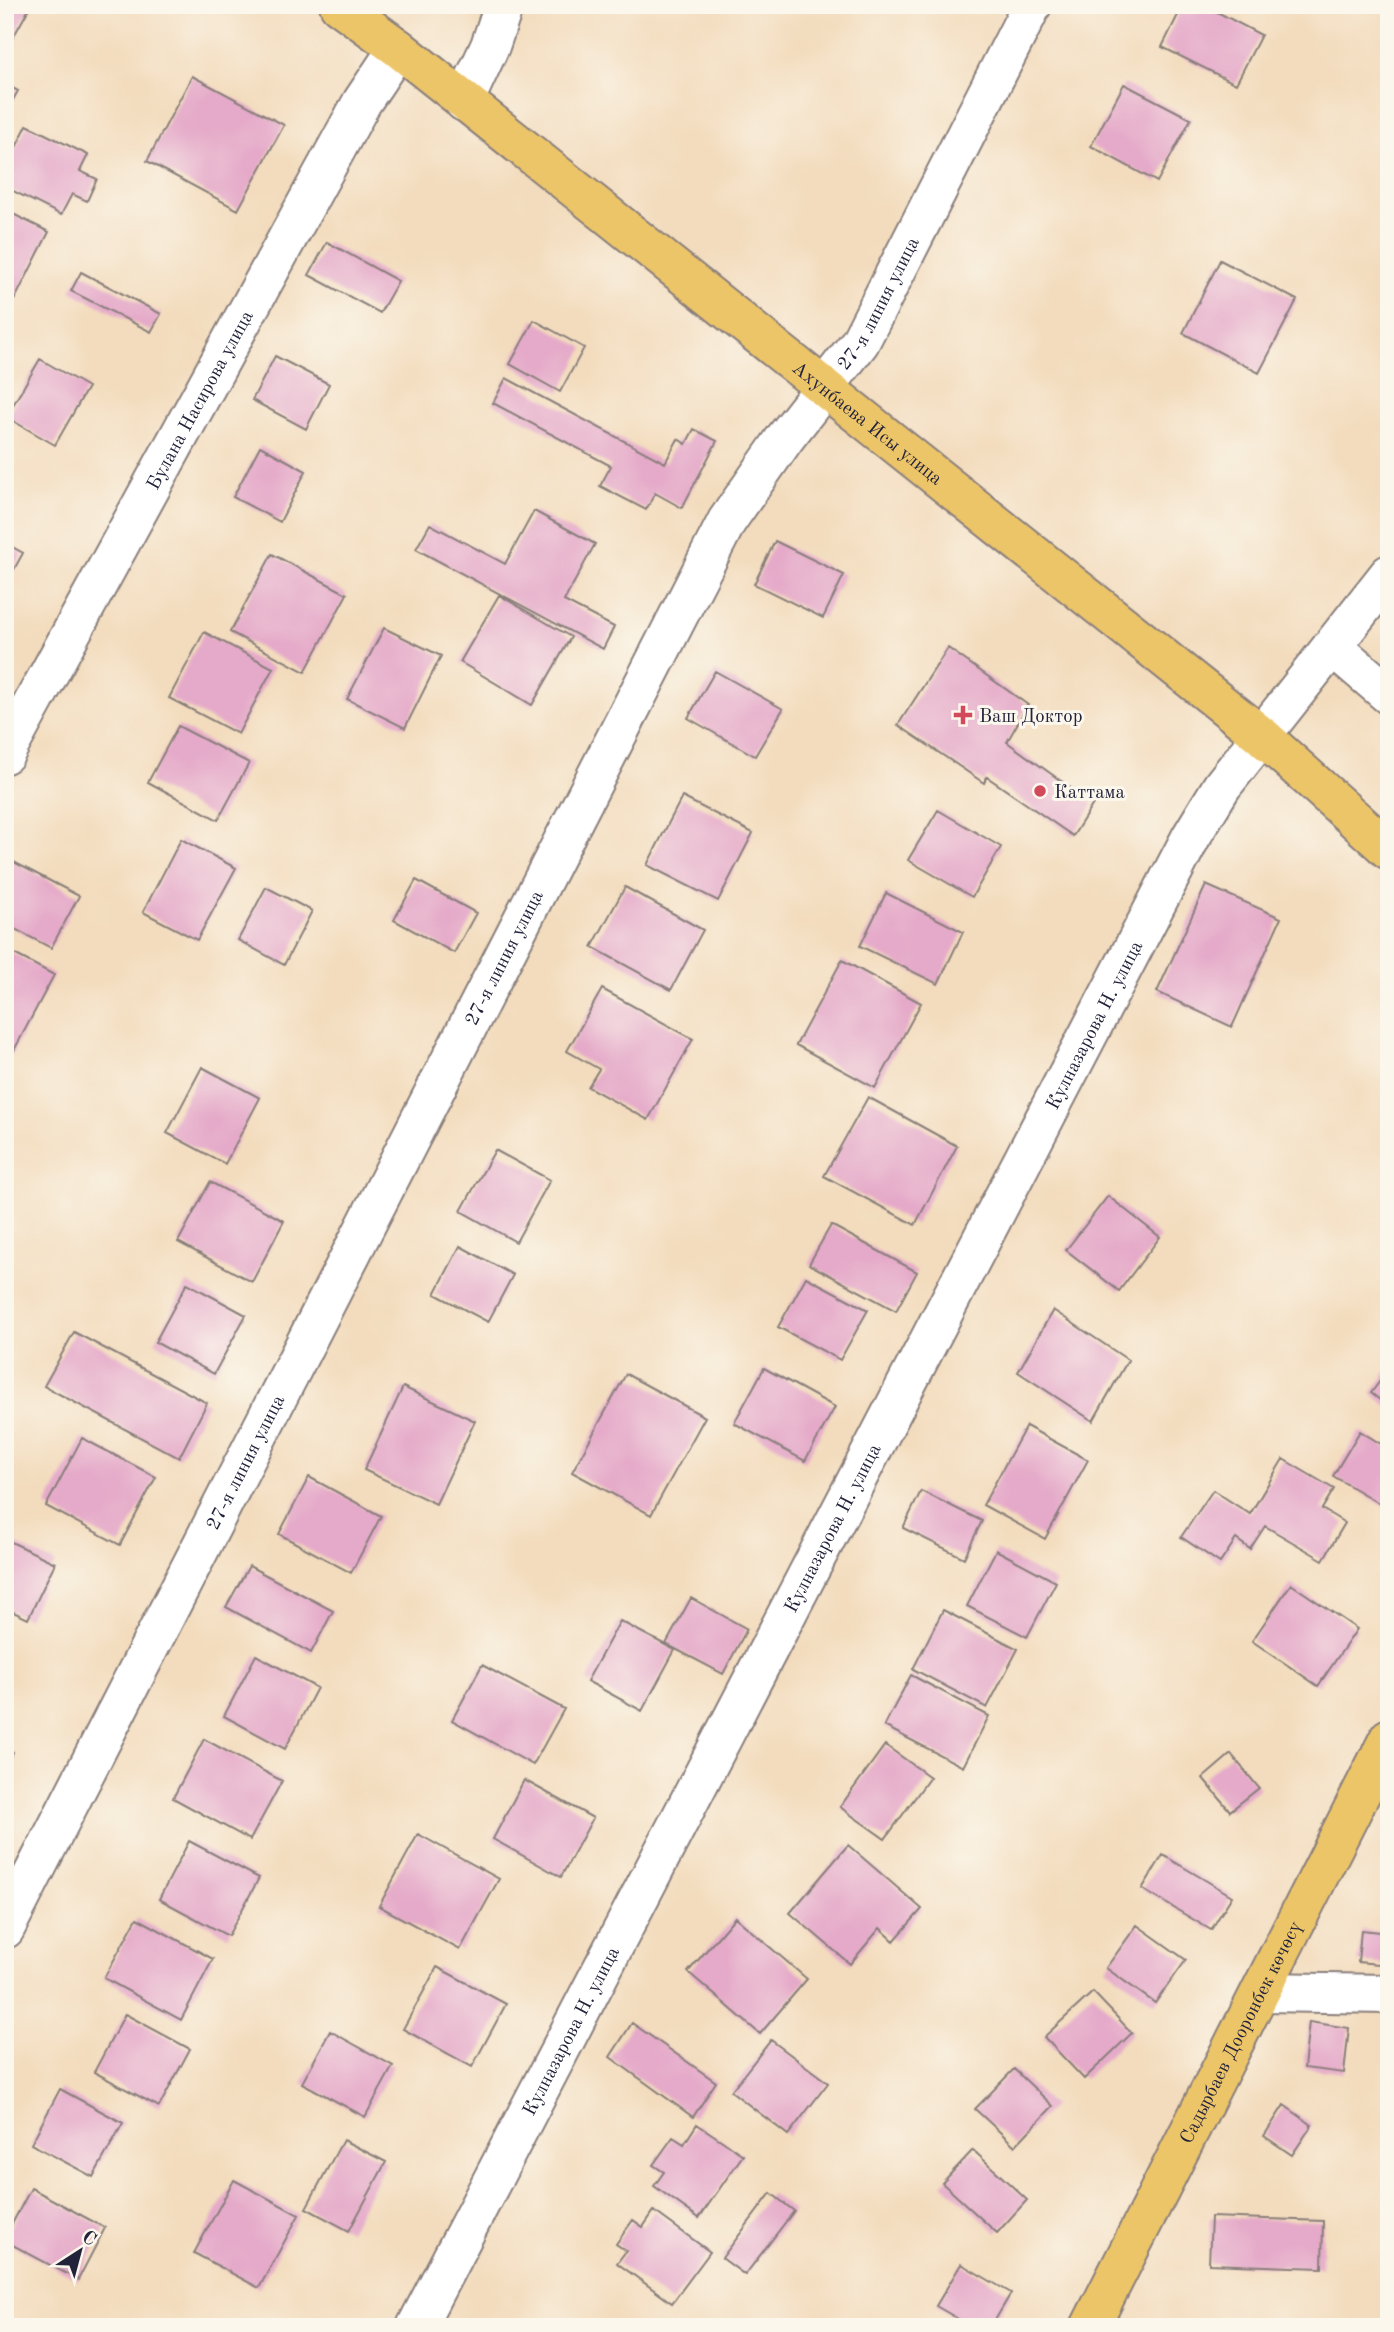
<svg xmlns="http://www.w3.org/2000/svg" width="1394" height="2332" viewBox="0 0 1394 2332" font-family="'Old Standard TT',serif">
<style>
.building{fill:#e5aac9}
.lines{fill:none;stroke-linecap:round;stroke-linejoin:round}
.minor-casing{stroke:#8a7f7c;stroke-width:42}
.major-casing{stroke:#8a7f7c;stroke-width:42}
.minor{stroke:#fff;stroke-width:38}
.major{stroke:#edc569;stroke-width:38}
.poi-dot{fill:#d1495b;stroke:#fbf7ec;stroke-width:2.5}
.labels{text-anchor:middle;stroke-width:6;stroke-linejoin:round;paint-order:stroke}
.street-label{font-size:19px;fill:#22223b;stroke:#fbf7ec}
.poi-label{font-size:19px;fill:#22223b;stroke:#fbf7ec;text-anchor:start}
</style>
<rect width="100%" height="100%" fill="#fbf7ec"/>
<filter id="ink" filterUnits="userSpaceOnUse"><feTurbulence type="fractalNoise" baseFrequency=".0143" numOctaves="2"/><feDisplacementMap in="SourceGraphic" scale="14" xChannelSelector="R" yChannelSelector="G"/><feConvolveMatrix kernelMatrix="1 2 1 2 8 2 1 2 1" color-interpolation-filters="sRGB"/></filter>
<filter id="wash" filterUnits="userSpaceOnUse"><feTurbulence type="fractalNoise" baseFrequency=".00686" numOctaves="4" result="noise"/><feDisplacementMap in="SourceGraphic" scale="28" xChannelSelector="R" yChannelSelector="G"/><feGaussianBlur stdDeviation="1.57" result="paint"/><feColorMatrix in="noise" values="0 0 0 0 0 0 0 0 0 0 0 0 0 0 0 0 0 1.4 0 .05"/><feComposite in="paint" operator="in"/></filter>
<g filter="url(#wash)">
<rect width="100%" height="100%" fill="#f3dcbd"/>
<g id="blocks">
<path class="building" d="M5 5H31L5 52Z
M1183 5H1204L1261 35 1236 84 1162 47Z
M192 76 284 125 238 210 147 161Z
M5 84 18 91 5 114Z
M1124 84 1191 119 1157 182 1091 146Z
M27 125 88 155 80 171 97 179 87 201 72 194 61 215 5 187V169Z
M5 210 49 232 15 299 5 294Z
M327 242 398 281 380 313 309 275Z
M1220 260 1297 300 1259 373 1183 333Z
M81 272 161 314 151 332 71 291Z
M534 320 584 348 560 392 510 364Z
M275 356 329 384 306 429 252 400Z
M40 359 88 387 55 445 6 417Z
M506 378 665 463 678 439 686 444 694 429 717 441 682 508 655 493 646 510 600 486 611 466 493 403Z
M260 446 306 471 280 522 233 497Z
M534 511 595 544 564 601 614 627 603 649 416 549 430 524 505 564Z
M775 541 844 575 823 618 754 584Z
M5 543 23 553 5 586Z
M272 554 347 594 305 672 230 632Z
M499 595 571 637 532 705 460 662Z
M384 628 441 656 405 728 347 699Z
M204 632 273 668 238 734 169 698Z
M948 648 1028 705 1007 742 1093 804 1073 836 987 777 984 783 898 725Z
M715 671 783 709 755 756 688 718Z
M178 726 249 763 218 820 148 782Z
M682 797 753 833 718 901 647 865Z
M938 810 1001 847 972 897 908 860Z
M181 839 236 868 197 940 143 912Z
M6 858 79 896 51 948 5 924Z
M416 880 476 913 454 953 394 920Z
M1206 885 1281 918 1232 1027 1157 992Z
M266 887 312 911 284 965 238 940Z
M625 887 703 930 671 990 592 947Z
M886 893 963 932 938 984 860 946Z
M5 949 54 975 11 1056 5 1053Z
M842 960 921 1003 875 1088 796 1045Z
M602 989 693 1039 648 1120 588 1087 599 1069 567 1051Z
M202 1067 260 1098 225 1164 167 1133Z
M868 1097 957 1146 915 1225 824 1176Z
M495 1150 550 1180 516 1242 461 1211Z
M210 1182 284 1221 252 1282 178 1242Z
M1108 1196 1160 1237 1119 1291 1066 1250Z
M831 1225 917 1272 896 1311 809 1264Z
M460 1246 513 1275 488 1322 435 1294Z
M806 1277 868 1310 840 1360 778 1327Z
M187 1283 246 1315 214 1374 155 1342Z
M1053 1310 1128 1360 1093 1421 1018 1372Z
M74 1332 207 1403 179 1458 44 1386Z
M764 1368 835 1407 805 1461 734 1423Z
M1389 1369V1407L1371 1393Z
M626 1374 705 1417 651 1515 572 1472Z
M403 1387 475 1421 436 1504 364 1470Z
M1026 1426 1088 1460 1045 1539 983 1505Z
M1360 1431 1389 1449V1509L1333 1476Z
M82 1438 156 1477 120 1545 46 1506Z
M1283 1459 1334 1489 1322 1509 1345 1523 1323 1560 1265 1526 1250 1549 1236 1539 1220 1563 1181 1537 1213 1490 1250 1514Z
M309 1477 381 1516 351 1573 279 1534Z
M921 1491 982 1521 964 1558 903 1528Z
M5 1539 55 1563 28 1619 5 1608Z
M996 1550 1056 1582 1027 1637 967 1606Z
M249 1566 333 1611 311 1653 226 1607Z
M1291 1584 1357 1629 1318 1686 1252 1641Z
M691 1598 747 1629 723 1674 666 1644Z
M943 1610 1018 1649 987 1708 913 1669Z
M620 1621 675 1650 642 1711 587 1681Z
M256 1655 317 1688 285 1749 224 1716Z
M482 1665 564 1709 533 1765 452 1720Z
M911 1675 989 1716 963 1767 884 1726Z
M204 1739 282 1781 250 1840 173 1798Z
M885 1745 930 1777 885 1839 840 1807Z
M5 1747 13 1752 5 1767Z
M1231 1754 1259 1788 1230 1811 1203 1778Z
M524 1780 593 1818 561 1877 493 1839Z
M418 1834 499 1879 460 1950 379 1906Z
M189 1841 259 1878 228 1936 159 1899Z
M848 1845 922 1909 894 1941 880 1928 850 1964 790 1913Z
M1163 1855 1232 1896 1211 1930 1142 1889Z
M735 1917 807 1979 760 2034 688 1972Z
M137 1918 213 1959 181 2020 104 1978Z
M1137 1925 1186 1960 1155 2003 1106 1968Z
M1361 1930 1389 1933V1965L1358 1962Z
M437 1967 506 2004 472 2067 403 2029Z
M1093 1992 1132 2033 1084 2079 1044 2037Z
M125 2014 190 2049 159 2107 94 2072Z
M1309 2022 1349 2028 1344 2073 1304 2068Z
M632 2023 716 2082 693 2117 610 2057Z
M330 2031 393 2066 365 2117 302 2083Z
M771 2040 828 2083 788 2135 731 2091Z
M1014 2069 1053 2106 1015 2146 975 2109Z
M60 2089 123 2123 93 2177 31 2144Z
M1284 2105 1312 2125 1292 2155 1264 2136Z
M697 2124 743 2155 699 2218 654 2186 664 2172 653 2165 673 2137 684 2144Z
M343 2140 386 2162 349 2231 306 2208Z
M973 2150 1027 2200 997 2233 942 2183Z
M234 2180 299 2215 259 2288 194 2253Z
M31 2188 105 2228 78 2280 5 2241V2237Z
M771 2193 794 2211 745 2275 722 2258Z
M654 2211 710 2252 672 2303 617 2263 626 2251 616 2244 633 2220 643 2227Z
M1211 2217 1323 2221 1322 2268 1209 2264Z
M961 2264 1011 2293 991 2327H972L936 2306Z"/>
</g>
</g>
<g filter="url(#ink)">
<use href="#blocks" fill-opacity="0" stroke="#8a7f7c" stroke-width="2"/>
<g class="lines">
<g class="minor-casing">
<g id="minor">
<path d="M464 102 490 46 504 5"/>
<path d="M1333 647 1389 695"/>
<path id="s1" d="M5 754 362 102 398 48"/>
<path id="s2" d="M5 1929 727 521 785 438 860 342 1032 5"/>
<path d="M1261 1992 1389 1994"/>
<path id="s3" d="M416 2327 1191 837 1222 786 1389 574"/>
</g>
</g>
<g class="major-casing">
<g id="major">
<path id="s4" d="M339 5 398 48 1262 736 1389 850"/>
<path id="s5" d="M1090 2327 1389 1738"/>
</g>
</g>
<use href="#minor" class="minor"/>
<use href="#major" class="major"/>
</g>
</g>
<g class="poi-dot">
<path d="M959.5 704.5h7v7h7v7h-7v7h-7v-7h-7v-7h7z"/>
<circle cx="1040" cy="791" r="7"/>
</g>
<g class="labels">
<g class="street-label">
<text dy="7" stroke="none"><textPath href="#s2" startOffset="1848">27-я линия улица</textPath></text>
<text dy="7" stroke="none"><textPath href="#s1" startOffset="404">Булана Насирова улица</textPath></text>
<text dy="7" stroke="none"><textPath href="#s4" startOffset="674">Ахунбаева Исы улица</textPath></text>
<text dy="7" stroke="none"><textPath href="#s2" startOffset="1092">27-я линия улица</textPath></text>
<text dy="7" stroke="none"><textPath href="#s3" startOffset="1468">Кулназарова Н. улица</textPath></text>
<text dy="7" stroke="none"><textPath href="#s2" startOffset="525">27-я линия улица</textPath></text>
<text dy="7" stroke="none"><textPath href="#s3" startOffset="901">Кулназарова Н. улица</textPath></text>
<text dy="7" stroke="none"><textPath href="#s3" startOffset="334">Кулназарова Н. улица</textPath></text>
<text dy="7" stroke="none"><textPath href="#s5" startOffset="331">Садырбаев Дооронбек көчөсү</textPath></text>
</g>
<g class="poi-label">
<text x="979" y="722">Ваш Доктор</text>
<text x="1054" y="798">Каттама</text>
</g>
</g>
<rect width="1394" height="2332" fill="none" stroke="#fbf7ec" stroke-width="28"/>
<g transform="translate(80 2251) rotate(36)" stroke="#fbf7ec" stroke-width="5" paint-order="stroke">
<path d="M0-5L12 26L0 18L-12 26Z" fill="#22223b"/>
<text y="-10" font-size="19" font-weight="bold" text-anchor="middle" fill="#22223b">С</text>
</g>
</svg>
